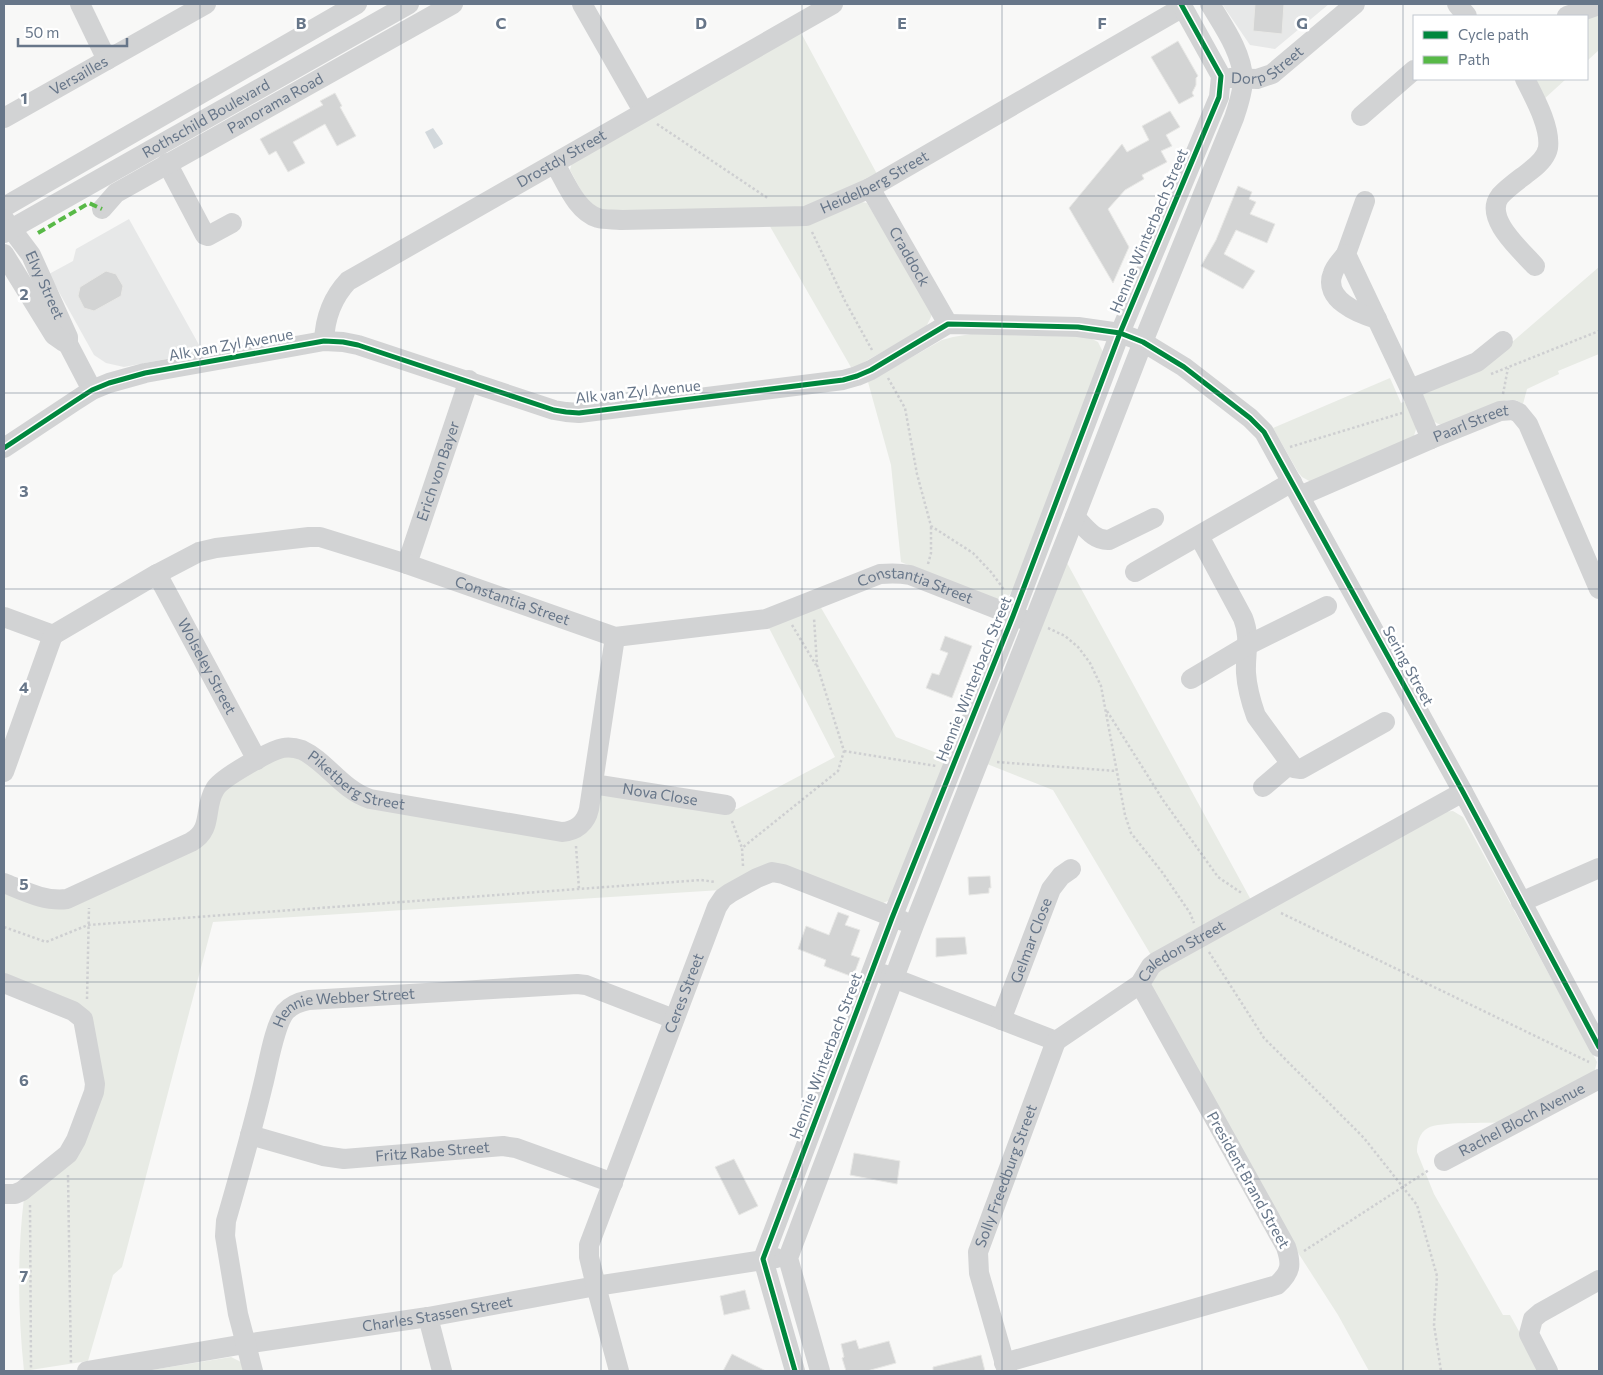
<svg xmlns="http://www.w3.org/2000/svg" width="1603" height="1375" viewBox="0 0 1603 1375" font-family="Commissioner,sans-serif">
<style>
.built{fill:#e7e8e8}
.green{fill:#e8ebe5}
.water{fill:#d2d8dc}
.building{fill:#d3d4d4;stroke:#e8e8e6}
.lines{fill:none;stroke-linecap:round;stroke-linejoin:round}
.path{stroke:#cecfd1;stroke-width:2.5;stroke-dasharray:2.5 2.5;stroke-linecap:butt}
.minor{stroke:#d2d3d4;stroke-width:20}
.quiet{stroke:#58b947;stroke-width:4;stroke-dasharray:8 4;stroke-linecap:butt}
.cycleway-casing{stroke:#fff;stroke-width:8}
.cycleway{stroke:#00873e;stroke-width:5}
.grid{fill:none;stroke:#677689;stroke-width:1;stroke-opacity:0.55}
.labels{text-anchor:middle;stroke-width:5;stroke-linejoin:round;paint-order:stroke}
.street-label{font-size:15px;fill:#677689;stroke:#fff}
.grid-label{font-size:16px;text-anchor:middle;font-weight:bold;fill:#677689;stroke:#fff;stroke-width:5;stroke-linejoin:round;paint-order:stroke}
</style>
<rect width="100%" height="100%" fill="#f8f8f7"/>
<path class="built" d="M1222 4H1329L1275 49 1250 45Z
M129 219 203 352 124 367 106 363 94 355 49 274 73 261 76 249Z"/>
<path class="green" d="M1599 11V50L1587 61V16Z
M800 31 877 174 806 208 601 211 591 209 570 170 572 162Z
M1533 79H1566L1543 100Z
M862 202 867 203 932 311 931 317 926 327 852 369 768 223Z
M1599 267V354L1558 371 1559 374 1527 389 1523 404 1516 400H1507L1450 425C1429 427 1427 411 1419 395L1483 367Z
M971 334 1088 337 1098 342 1103 352 1012 592C1007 598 1002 600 994 600L901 562 891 465 868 382 942 340 953 337Z
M1390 378 1401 403 1406 401 1417 426 1413 439 1311 482 1302 477 1298 472 1273 428Z
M1066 561 1251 900 1151 955 1053 790 982 762Z
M820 606 896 737 947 757 890 900 881 904 778 865 721 890 213 922 122 1267 113 1275 88 1361 24 1371C18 1314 17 1255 24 1198L80 1148 91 1019 4 975V890L47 906 202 845 221 791 282 755 296 754 348 797 562 839 599 794 730 810 737 809 835 757 769 628Z
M1453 811 1463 817 1597 1062 1594 1073 1503 1122C1486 1124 1440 1121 1428 1128 1419 1133 1417 1143 1417 1152L1434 1194 1503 1315H1510L1541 1371H1369L1338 1315 1295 1248 1151 987 1154 974 1442 812Z
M231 1357 241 1362 245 1371H145Z"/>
<path class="water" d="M433 128 442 141 443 144 434 149 425 132Z"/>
<path class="building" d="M1255 4H1284L1282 34 1253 31Z
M1178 41 1198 76 1196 78V85L1192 93 1194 96 1179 104 1151 57Z
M335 93 342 106 340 107 356 136 337 146 325 124 293 142 305 163 288 172 276 151 269 155 260 139 323 105 320 101Z
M1170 111 1180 127 1166 135 1172 146 1161 151 1167 162 1142 175 1144 179 1125 190 1108 209 1129 247 1113 283 1069 208 1122 144 1127 152 1149 140 1142 126Z
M1238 186 1252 192 1249 199 1256 202 1250 214 1275 224 1267 243 1236 230 1224 254 1255 271 1243 289 1201 266 1216 240Z
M106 271 116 274 123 286 121 296 94 311 84 308 78 296 80 287Z
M945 636 972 646 952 698 926 688 932 673 939 675 948 653 940 650Z
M990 876 991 888H989V893L969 895 968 877Z
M838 912 849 916 845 925 860 930 851 955 860 958 853 977 824 966 826 960 798 949 806 926 829 935Z
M965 937 967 954 936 957V938Z
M854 1153 900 1161 897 1184 850 1175Z
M734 1159 758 1206 739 1215 715 1167Z
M745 1290 750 1309 724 1315 720 1296Z
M856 1340 859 1349 889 1341 896 1363 867 1371H846L842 1358 844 1357 841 1344Z
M732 1354 766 1371H723Z
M981 1355 985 1371H933V1367Z"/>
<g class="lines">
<path class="path" d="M657 124 769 199
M812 232 845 301 872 350
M1491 374 1599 331
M888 378 905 408 917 474 931 526 973 553 991 572 1005 591
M1503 394 1508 368
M1290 447 1402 413
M928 564 931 553V526
M792 625 816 665
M1048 628 1065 636 1078 647 1090 663 1101 686 1125 815 1131 833 1162 872 1190 913 1194 923
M1107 711 1163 800 1218 877 1243 894
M844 751 936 766
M997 762 1116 771
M732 821 742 848
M576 846 579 889
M743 866 742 848 838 771 844 751 817 665 814 618
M1281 913 1589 1062
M4 927 46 942 88 925 701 880 715 882
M1209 952 1264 1038 1364 1138 1417 1205 1437 1276 1434 1325 1441 1371
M87 999 89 908
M68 1175 71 1365
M30 1205 31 1371
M1304 1251 1429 1170"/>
<g class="minor">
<path d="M80 4 107 60"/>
<path d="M582 4 643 111"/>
<path d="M1457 4 1467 16"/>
<path d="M1567 16 1599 5"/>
<path id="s1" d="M1230 78 1257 79 1272 74 1355 4"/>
<path d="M1525 79C1534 97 1551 127 1548 148 1546 158 1538 165 1530 171 1520 179 1508 187 1500 196 1483 218 1521 250 1535 266"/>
<path d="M1361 116 1414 70"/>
<path id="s2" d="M4 118 206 4"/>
<path d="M167 163 205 235 208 236 232 223"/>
<path id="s3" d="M555 164C566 182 576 211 598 218 605 220 614 219 621 220L806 216 870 188 1183 7"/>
<path id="s4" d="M870 188 948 324"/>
<path d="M1365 201 1346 254 1410 389 1431 439"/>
<path d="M4 207 357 4"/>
<path id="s5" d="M102 209 116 193 453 4"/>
<path id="s6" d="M4 219 31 255 68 337V344L92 390"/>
<path id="s7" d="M4 233 409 4"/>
<path d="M4 254 54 335 64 342"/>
<path d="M1346 254C1342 260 1335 266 1333 273 1322 299 1359 314 1377 319"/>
<path id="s8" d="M324 341C325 318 332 298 348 281 510 189 671 95 833 4"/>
<path d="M1410 389 1477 362 1503 341"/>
<path d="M4 448 75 401 92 390 109 383 145 373 324 341 343 342 358 345 554 410 566 412 579 413 843 380 857 376 871 370 948 324 1078 327 1120 333 1143 342 1184 367 1250 418 1264 432 1463 792 1599 1047"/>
<path id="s9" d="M1300 496 1431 439 1500 411 1513 410 1519 413 1528 424 1599 589"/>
<path d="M1075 517C1085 527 1094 541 1109 540L1154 518"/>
<path d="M1199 536 1243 618C1251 638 1245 653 1246 673 1247 688 1251 702 1256 716L1294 768 1301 769 1385 722"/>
<path id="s10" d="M407 564 469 380"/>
<path d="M1135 572 1292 482"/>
<path id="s11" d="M157 574 257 760"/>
<path id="s12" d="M4 617 53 635 157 574 199 552 216 548 309 537H320L407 564 615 637 766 619 880 574C891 573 900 573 910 575L1025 620"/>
<path d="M1191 679 1248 645 1327 606"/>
<path d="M4 772 53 635"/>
<path id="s13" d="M593 784 726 805"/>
<path d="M1263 787 1290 764"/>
<path id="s14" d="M4 883C24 891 45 902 67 899L191 842C214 829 203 808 215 789 221 778 271 750 283 748 289 747 296 748 302 750 326 761 342 790 370 799L562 832C576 831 586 823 589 809L615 637"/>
<path d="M1521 902 1599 868"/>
<path d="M883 974 1056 1041"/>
<path d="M4 983 73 1011 83 1019 95 1084 94 1092 76 1140 68 1154 22 1191 15 1194H4"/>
<path id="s15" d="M1001 1020 1051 889 1061 876 1071 869"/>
<path id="s16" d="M1056 1041 1140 984 1151 966 1156 962 1463 792"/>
<path id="s17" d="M250 1135 323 1156 344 1159 503 1146 516 1148 613 1183"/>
<path id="s18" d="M1444 1161 1599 1079"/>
<path d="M428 1317 442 1371"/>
<path d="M1004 1363 1277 1285C1291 1272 1292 1265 1286 1247L1140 984"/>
<path id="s19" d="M87 1371 245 1344 428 1317 596 1286 776 1258"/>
<path id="s20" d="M253 1371 238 1314 225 1236 226 1221C239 1176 252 1131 263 1085 268 1066 274 1026 285 1012 291 1005 299 1002 309 1000L577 984 586 985 674 1019"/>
<path id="s21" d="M619 1371 596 1286 589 1257V1245L717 907 723 898 730 893 757 878 772 872 783 874 903 921"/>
<path d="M795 1371 763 1259 892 918 1013 616 1120 333 1219 97 1221 76 1181 4"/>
<path d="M820 1371 788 1258 914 925 1075 517 1143 342 1234 118C1238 106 1243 92 1243 79 1242 52 1223 26 1210 4"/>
<path id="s22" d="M1007 1371 979 1273 978 1252 1056 1041"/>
<path d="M1548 1371 1529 1334 1533 1319 1540 1313 1599 1280"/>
</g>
<path class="quiet" d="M38 233 89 203 102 209"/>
<g class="cycleway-casing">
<path id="cycleway" d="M4 448 75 401 92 390 109 383 145 373 324 341 343 342 358 345 554 410 566 412 579 413 843 380 857 376 871 370 948 324 1078 327 1120 333 1143 342 1184 367 1250 418 1264 432 1463 792 1599 1047
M795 1371 763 1259 892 918 1013 616 1120 333 1219 97 1221 76 1181 4"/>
</g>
<use href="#cycleway" class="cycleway"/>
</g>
<path class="grid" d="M200 4V1371M401 4V1371M601 4V1371M802 4V1371M1002 4V1371M1202 4V1371M1403 4V1371M4 196H1599M4 393H1599M4 589H1599M4 786H1599M4 982H1599M4 1179H1599"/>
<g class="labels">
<g class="street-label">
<text dy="5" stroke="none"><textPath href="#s1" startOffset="41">Dorp Street</textPath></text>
<text dy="5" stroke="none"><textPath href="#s2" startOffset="86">Versailles</textPath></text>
<text dy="5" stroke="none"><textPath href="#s5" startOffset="204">Panorama Road</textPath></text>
<text dy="5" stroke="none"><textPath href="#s7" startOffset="232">Rothschild Boulevard</textPath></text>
<text dy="5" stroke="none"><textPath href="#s8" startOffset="312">Drostdy Street</textPath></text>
<text dy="5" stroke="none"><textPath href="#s3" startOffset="355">Heidelberg Street</textPath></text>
<text transform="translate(1149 231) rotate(-67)" y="5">Hennie Winterbach Street</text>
<text dy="5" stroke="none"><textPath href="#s4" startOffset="79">Craddock</textPath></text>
<text dy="5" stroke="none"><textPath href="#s6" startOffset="78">Elvy Street</textPath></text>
<text transform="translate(231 345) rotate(-10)" y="5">Alk van Zyl Avenue</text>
<text transform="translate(638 392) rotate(-6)" y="5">Alk van Zyl Avenue</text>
<text dy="5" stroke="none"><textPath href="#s9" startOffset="186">Paarl Street</textPath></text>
<text dy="5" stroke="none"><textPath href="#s10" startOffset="98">Erich von Bayer</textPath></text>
<text dy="5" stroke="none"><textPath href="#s12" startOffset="965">Constantia Street</textPath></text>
<text dy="5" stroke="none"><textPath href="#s12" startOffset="545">Constantia Street</textPath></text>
<text transform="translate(1408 666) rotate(61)" y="5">Sering Street</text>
<text dy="5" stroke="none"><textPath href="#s11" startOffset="105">Wolseley Street</textPath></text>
<text transform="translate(974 679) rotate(-68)" y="5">Hennie Winterbach Street</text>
<text dy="5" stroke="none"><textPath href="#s14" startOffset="426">Piketberg Street</textPath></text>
<text dy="5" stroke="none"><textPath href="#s13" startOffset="68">Nova Close</textPath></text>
<text dy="5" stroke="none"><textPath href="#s15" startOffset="85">Gelmar Close</textPath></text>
<text dy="5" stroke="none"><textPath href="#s16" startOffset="156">Caledon Street</textPath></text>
<text dy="5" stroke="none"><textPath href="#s21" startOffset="399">Ceres Street</textPath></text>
<text dy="5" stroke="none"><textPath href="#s20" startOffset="429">Hennie Webber Street</textPath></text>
<text transform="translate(826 1056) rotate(-69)" y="5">Hennie Winterbach Street</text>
<text dy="5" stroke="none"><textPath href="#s18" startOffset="88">Rachel Bloch Avenue</textPath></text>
<text dy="5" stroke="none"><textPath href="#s17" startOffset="186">Fritz Rabe Street</textPath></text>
<text dy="5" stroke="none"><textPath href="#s22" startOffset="204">Solly Freedburg Street</textPath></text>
<text transform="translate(1248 1180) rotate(61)" y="5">President Brand Street</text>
<text dy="5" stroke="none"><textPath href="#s19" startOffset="355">Charles Stassen Street</textPath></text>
</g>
</g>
<g class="grid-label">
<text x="301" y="29">B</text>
<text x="501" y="29">C</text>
<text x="701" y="29">D</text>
<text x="902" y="29">E</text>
<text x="1102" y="29">F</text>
<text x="1302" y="29">G</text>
<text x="24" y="104">1</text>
<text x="24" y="300">2</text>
<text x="24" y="497">3</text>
<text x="24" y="693">4</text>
<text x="24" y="890">5</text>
<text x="24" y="1086">6</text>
<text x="24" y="1282">7</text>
</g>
<rect width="1603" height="1375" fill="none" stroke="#677689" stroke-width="10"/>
<rect x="1413" y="15" width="175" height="65" fill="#ffffff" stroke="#c2c8d0"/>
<rect x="1423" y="31" width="25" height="8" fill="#00873e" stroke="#c2c8d0"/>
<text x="1458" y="40" font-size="15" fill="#677689">Cycle path</text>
<rect x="1423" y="56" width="25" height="8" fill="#58b947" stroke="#c2c8d0"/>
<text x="1458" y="65" font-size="15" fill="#677689">Path</text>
<path d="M18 38v8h109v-8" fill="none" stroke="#677689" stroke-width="2.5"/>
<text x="25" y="38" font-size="15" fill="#677689" stroke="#ffffff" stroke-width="4" paint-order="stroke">50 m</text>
</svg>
